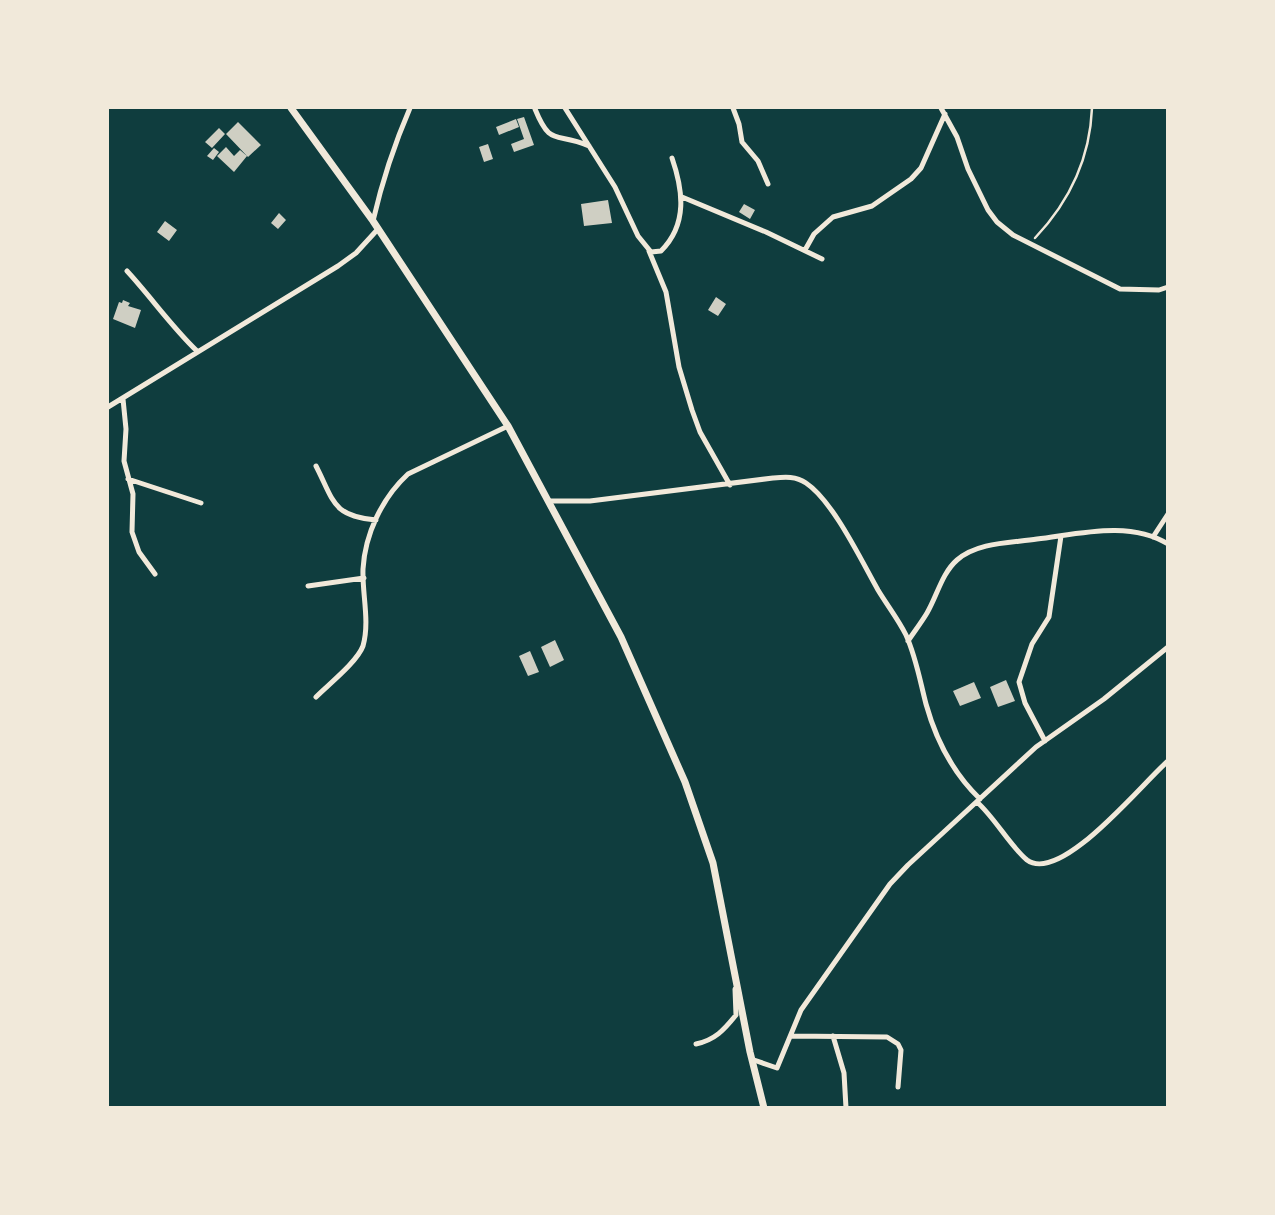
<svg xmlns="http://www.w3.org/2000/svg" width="1275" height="1215" viewBox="0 0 1275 1215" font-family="'Nunito Sans',sans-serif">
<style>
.building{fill:#cfcfc3}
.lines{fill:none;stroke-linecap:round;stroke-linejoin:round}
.path{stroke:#f1e9da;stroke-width:2.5}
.minor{stroke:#f1e9da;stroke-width:5}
.tertiary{stroke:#f1e9da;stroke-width:7}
</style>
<rect width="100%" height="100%" fill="#0f3d3e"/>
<path class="building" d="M524 117 534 145 514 152 511 144 524 139 517 119Z
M516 119 519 127 499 135 496 127Z
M238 122 261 145 248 157 226 134Z
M219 128 225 134 212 148 205 142Z
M488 144 493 159 484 162 479 147Z
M226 147 234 156 240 150 247 156 234 172 217 156Z
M214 148 219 152 213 160 207 156Z
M608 200 612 223 584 226 581 204Z
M744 204 755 210 750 219 739 212Z
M279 213 286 220 278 229 271 223Z
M165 221 177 230 169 241 157 232Z
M716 297 726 304 718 316 708 310Z
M123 300 130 303 128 306 141 310 135 328 113 319 119 302 122 303Z
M555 640 564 660 550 667 541 647Z
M530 651 539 672 528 676 519 656Z
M1006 680 1015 701 998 707 990 687Z
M974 682 981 698 960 706 953 691Z"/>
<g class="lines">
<path class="path" d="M1035 238C1070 201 1090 158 1092 108"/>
<path class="minor" d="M565 108 615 187 638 236 651 252 661 251C688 224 683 190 672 158
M733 108 739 124 742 142 758 161 768 184
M941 108 957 137 968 169 988 210 997 222 1013 235 1120 289 1159 290 1168 287
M535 109C551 148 555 131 589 146
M682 197 766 232 822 259
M373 221C382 182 394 145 410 108
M805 250 814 234 833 217 872 206 911 179 921 168 945 114
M649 251 666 292 679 367 692 410 700 432 730 485
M127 271C151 297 171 326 197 351
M123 399 126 429 124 461 133 494 132 532 139 552 155 574
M108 407 338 266 356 253 378 229
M316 466C334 501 332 516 376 520
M128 479 201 503
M550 501H590L773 478C785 477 796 476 806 483 833 501 861 560 878 590 887 605 898 619 906 635 916 657 920 681 926 704 936 740 954 774 980 799
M1153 537 1168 514
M308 586 364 578
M908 641C914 632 921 623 927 613 937 596 942 573 957 560 978 542 1011 543 1037 539 1078 534 1130 520 1168 544
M316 697C329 684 357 662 363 646 370 621 362 594 363 569 365 534 382 498 408 474L508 426
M1045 741 1025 703 1019 682 1032 644 1049 617 1061 536
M977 802C995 818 1010 846 1027 860 1061 885 1143 782 1168 761
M791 1036 887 1037 898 1044 901 1050 898 1087
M833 1036 844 1073 846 1108
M696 1044C715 1040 724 1030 736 1015L735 989
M754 1060 777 1068 801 1010 890 884 908 865 1036 747 1104 699 1168 647"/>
<path class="tertiary" d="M291 108 373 221 508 426 621 637 685 782 713 863 750 1052 764 1108"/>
</g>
<rect width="1275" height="1215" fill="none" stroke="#f1e9da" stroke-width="218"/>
</svg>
